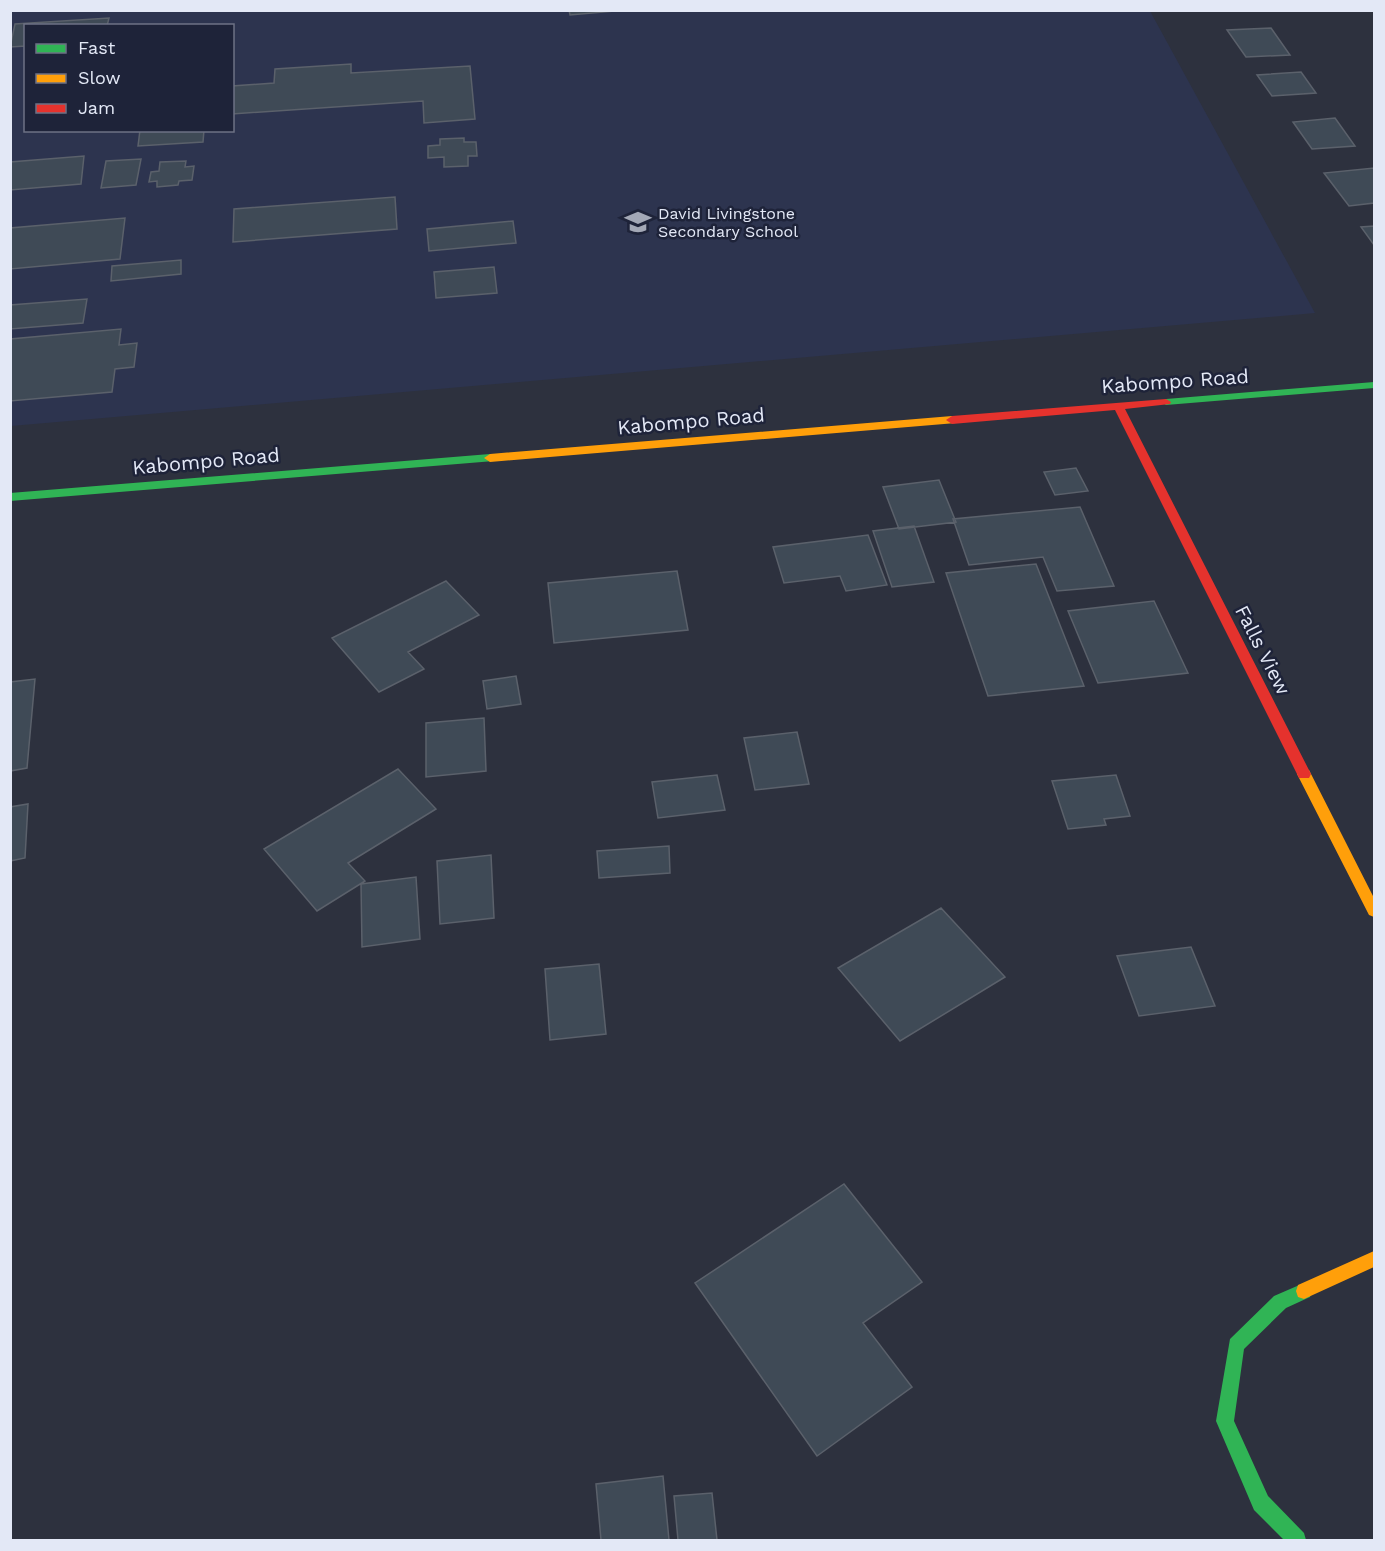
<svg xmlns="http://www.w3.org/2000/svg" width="1385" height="1551" viewBox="0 0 1385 1551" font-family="'Work Sans',sans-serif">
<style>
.built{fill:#2d344f;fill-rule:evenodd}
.building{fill:#3f4a56;stroke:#5b616b;stroke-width:1.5}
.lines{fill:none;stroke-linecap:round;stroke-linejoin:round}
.fast{fill:#30b455;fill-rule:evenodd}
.slow{fill:#ff9f0a;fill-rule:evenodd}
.jam{fill:#e5322d;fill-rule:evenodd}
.labels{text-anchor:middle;stroke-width:5;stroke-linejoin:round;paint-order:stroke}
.far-poi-label{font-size:16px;fill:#e3e8f6;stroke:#1e2339;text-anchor:start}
.street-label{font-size:20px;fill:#e3e8f6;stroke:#1e2339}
</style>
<rect width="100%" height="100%" fill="#2d313e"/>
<path class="built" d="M11 11H1150L1315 313 11 426ZM26 26H232V130H26Z"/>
<path class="building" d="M569 10H615L616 11 570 15Z
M109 18 107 26H26V46L10 47 15 24Z
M1271 28 1290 55 1246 57 1227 30Z
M351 64V73L470 66 475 119 424 123 423 101 232 114V86L274 83 275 69Z
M1301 72 1316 93 1272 96 1257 75Z
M1335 118 1355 146 1312 149 1293 122Z
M140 130H204L203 142 138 146Z
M464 138V142H476L477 156H468V166L444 167V157L428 158V146L440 145V139Z
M84 156 81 184 10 190V162Z
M141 159 136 185 101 188 106 161Z
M186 161 185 167 194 166 192 180 179 181 178 185 157 187V181L149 182 151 172 159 171 160 162Z
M1374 168V203L1349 206 1324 173Z
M395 197 397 229 233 242 234 209Z
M125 218 120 259 10 269V228Z
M513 221 516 243 429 251 427 229Z
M1374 226V245L1361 227Z
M181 260V274L111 281 112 266Z
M494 267 497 293 436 298 434 272Z
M87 299 83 323 10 329V305Z
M121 329 119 345 137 343 134 367 115 369 112 392 10 401V339Z
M1076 468 1088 491 1055 495 1044 472Z
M939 480 956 522 899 529 883 487Z
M1080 507 1114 586 1057 591 1043 557 969 565 953 519Z
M914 526 934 582 892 587 873 531Z
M868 535 887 585 846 591 840 576 784 583 773 547Z
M1036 564 1084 686 988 696 946 573Z
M677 571 688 630 554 643 548 583Z
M446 581 479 615 408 652 424 669 379 692 332 638Z
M1154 601 1188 673 1098 683 1068 611Z
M516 676 521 704 487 709 483 681Z
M35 679 27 768 10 771V682Z
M484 718 486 771 426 777V723Z
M797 732 809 784 755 790 744 738Z
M398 769 436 809 348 863 365 881 317 911 264 849Z
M717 775 725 810 658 818 652 782Z
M1116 775 1130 816 1104 819 1106 825 1068 829 1052 781Z
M28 804 25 858 10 861V807Z
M669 846 670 873 599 878 597 851Z
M491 855 494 918 440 924 437 861Z
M416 877 420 939 362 947 361 884Z
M941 908 1005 977 900 1041 838 968Z
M1191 947 1215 1006 1139 1016 1117 956Z
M599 964 606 1034 550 1040 545 969Z
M844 1184 922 1282 863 1323 912 1387 817 1456 695 1283Z
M663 1476 669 1540H601L596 1484Z
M712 1493 717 1540H678L674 1496Z"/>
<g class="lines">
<path class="fast" d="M1374 382V388L1166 405 1161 402 1166 399Z
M490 454 496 458 494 461 10 501V493Z
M1304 1283 1310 1285 1312 1291 1310 1297 1286 1308 1244 1349 1234 1421 1268 1496 1304 1533 1306 1540H1284L1254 1510 1216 1421 1230 1339 1274 1296Z"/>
<path class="slow" d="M952 416 958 420 956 423 490 462 484 458 490 454Z
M1304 769 1309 770 1374 898V917L1369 915 1297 774 1299 770Z
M1374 1251V1267L1304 1299 1298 1297 1296 1291 1298 1285Z"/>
<path class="jam" d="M1166 399 1171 402 1170 404 1125 409 1311 774 1309 778H1299L1115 410 952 424 946 420 952 416Z"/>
</g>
<defs>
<g id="school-bare" transform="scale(2.07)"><path d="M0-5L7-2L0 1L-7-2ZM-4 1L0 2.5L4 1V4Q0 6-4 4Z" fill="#a3a8b6" stroke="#1e2339" stroke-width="2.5" paint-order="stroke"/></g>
</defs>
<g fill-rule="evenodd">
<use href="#school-bare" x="638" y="222"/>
</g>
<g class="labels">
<g class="far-poi-label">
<text x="658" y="219">David Livingstone<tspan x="658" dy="18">Secondary School</tspan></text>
</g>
<g class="street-label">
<text transform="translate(1175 381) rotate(-4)" y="7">Kabompo Road</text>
<text transform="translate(691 421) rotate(-5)" y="7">Kabompo Road</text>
<text transform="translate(206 461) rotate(-5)" y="7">Kabompo Road</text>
<text transform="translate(1263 650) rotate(63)" y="7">Falls View</text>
</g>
</g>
<rect width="1385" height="1551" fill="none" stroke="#e3e8f6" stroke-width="24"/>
<rect x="24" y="24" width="210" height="108" fill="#1e2339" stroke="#6d7285" stroke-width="1.5"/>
<rect x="36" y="44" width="30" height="9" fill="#30b455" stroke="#6d7285" stroke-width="1.5"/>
<text x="78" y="54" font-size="18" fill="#e3e8f6">Fast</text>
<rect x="36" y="74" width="30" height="9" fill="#ff9f0a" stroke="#6d7285" stroke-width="1.5"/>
<text x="78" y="84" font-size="18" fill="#e3e8f6">Slow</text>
<rect x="36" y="104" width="30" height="9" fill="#e5322d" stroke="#6d7285" stroke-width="1.5"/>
<text x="78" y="114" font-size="18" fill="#e3e8f6">Jam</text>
</svg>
